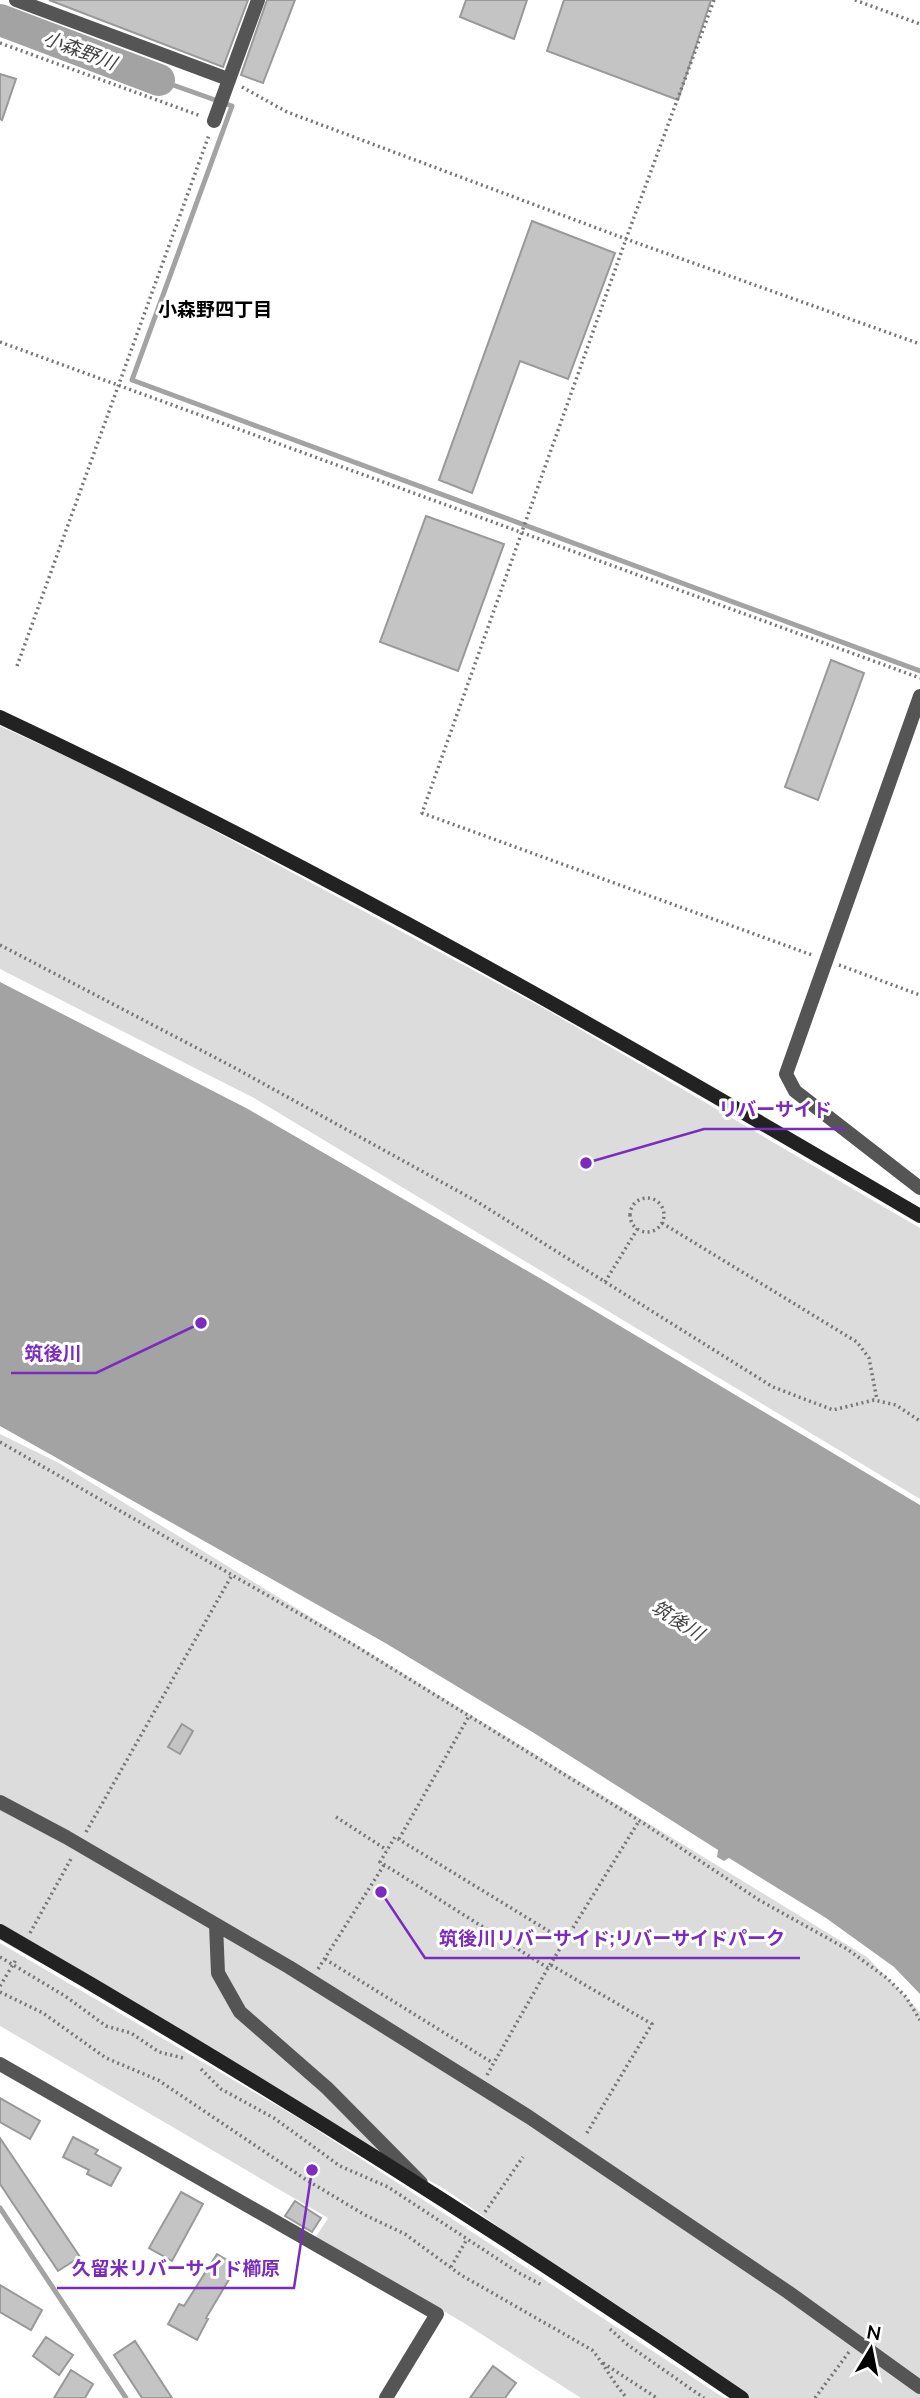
<svg xmlns="http://www.w3.org/2000/svg" width="920" height="2398" viewBox="0 0 920 2398" font-family="'Nunito Sans','Noto Sans JP',sans-serif">
<style>
.green{fill:#dcdcdc}
.water{fill:#a3a3a3}
.lines{fill:none;stroke-linecap:round;stroke-linejoin:round}
.stream{stroke:#a3a3a3;stroke-width:5}
.river{stroke:#a3a3a3;stroke-width:32}
.building{fill:#c4c4c4;stroke:#999;stroke-width:2}
.path{stroke:#777;stroke-width:3.5;stroke-dasharray:2 3.5;stroke-linecap:butt}
.street{stroke:#555;stroke-width:14}
.secondary{stroke:#222;stroke-width:14}
.labels{text-anchor:middle;stroke-width:6;stroke-linejoin:round;paint-order:stroke}
.water-label{font-size:19px;font-style:italic;fill:#444;stroke:#fff}
.neighbourhood-label{font-size:19px;font-weight:bold;fill:#000;stroke:#fff}
.leader{fill:none;stroke:#7b2cbf;stroke-width:2.5}
.callout-dot{fill:#7b2cbf;stroke:#fff;stroke-width:2.5}
.callout-label{font-size:19px;text-anchor:middle;font-weight:bold;fill:#7b2cbf;stroke:#fff;stroke-width:6;stroke-linejoin:round;paint-order:stroke}
</style>
<rect width="100%" height="100%" fill="#fff"/>
<path class="green" d="M0 726 135 788 547 1010 920 1228V1499L254 1098 0 969Z
M0 1434 59 1463 867 1957 920 2012V2398H742L446 2190 0 1940Z
M0 1943 305 2122 724 2398H581L464 2323 316 2237 328 2218 0 2026Z"/>
<path class="water" d="M0 982 248 1109 543 1280 920 1505V1994L894 1967 826 1918 729 1858 724 1861 717 1857 718 1850 534 1733 387 1644 0 1426Z"/>
<g class="lines">
<path class="stream" d="M159 80 232 106 132 380 920 671
M0 2208 126 2398"/>
<path class="river" d="M0 20 159 80"/>
</g>
<path class="building" d="M49 0H248L223 67Z
M267 0H295L263 83 241 75Z
M466 0H527L514 39 460 17Z
M564 0H711L678 100 547 51Z
M0 74 16 79 2 120 0 119Z
M532 221 615 253 568 379 520 361 472 493 439 480Z
M426 516 504 544 458 671 380 642Z
M831 660 864 673 818 800 785 787Z
M182 1724 193 1731 180 1754 168 1747Z
M0 2098 40 2121 30 2139 0 2122Z
M73 2137 98 2150 95 2154 121 2168 111 2186 87 2174 89 2170 63 2157Z
M0 2138 80 2257 58 2271 0 2184Z
M181 2192 203 2204 172 2261 149 2248Z
M295 2201 321 2218 312 2232 285 2216Z
M217 2254 237 2266 206 2318 208 2319 197 2340 168 2324 179 2304 184 2306Z
M0 2285 42 2310 31 2330 0 2312Z
M46 2337 73 2355 59 2375 33 2356Z
M135 2341 172 2398H142L114 2355Z
M493 2366 516 2383 505 2398H470Z
M71 2370 93 2384 85 2398H54Z"/>
<g class="lines">
<path class="path" d="M714 0 626 239 422 813 812 955
M855 0 920 24
M0 43 201 116
M242 87 287 112 626 239 920 344
M0 342 920 678
M17 666 209 135
M0 945 235 1068 476 1201 773 1387 833 1410 874 1400 896 1405 920 1421
M839 965 920 995
M630 1215a17 17 0 1 1 34 0a17 17 0 1 1-34 0Z
M662 1223 857 1342 869 1358 877 1400
M605 1282 638 1228
M0 1442 354 1645 643 1823 759 1900 847 1949 888 1979 906 1997 920 2020
M336 1817 387 1850
M86 1832 232 1575
M399 1839 469 1716
M30 1933 72 1857
M0 1957 65 1996 106 2026 131 2033 159 2052 183 2058
M325 1959 493 2063
M551 1965 652 2024 585 2136
M548 1968 380 1862 395 1837 565 1941
M318 1969 384 1865
M0 1986 17 1958
M0 1992 43 2013 106 2058 158 2080 305 2179 365 2215 405 2234 461 2275 592 2350C605 2365 613 2383 627 2398
M201 2069 221 2089 274 2118 340 2166 388 2187 519 2273 542 2285
M487 2075 548 1968 639 1821
M485 2212 523 2157
M451 2267 467 2239
M610 2329 628 2345 704 2398
M603 2363 657 2398
M815 2398 849 2352"/>
<path class="street" d="M16 0 228 79
M214 121 258 0
M920 696 786 1074 795 1091 920 1188
M0 1802 66 1837 289 1967 529 2117 788 2292 920 2387
M216 1925 218 1973 240 2012 327 2088 421 2183
M0 2064 437 2314 386 2398"/>
<path class="secondary" d="M0 717C316 865 620 1039 920 1216
M0 1931C254 2077 501 2233 742 2398"/>
</g>
<g class="labels">
<g class="water-label">
<text transform="translate(80 50) rotate(21)" y="7">小森野川</text>
<text transform="translate(678 1620) rotate(32)" y="7">筑後川</text>
</g>
<g class="neighbourhood-label">
<text x="215" y="316">小森野四丁目</text>
</g>
</g>
<path class="leader" d="M586 1163L704 1129H846M201 1323L96 1373H11M381 1892L425 1958H800M312 2170L294 2288H57"/>
<g class="callout-dot">
<circle cx="586" cy="1163" r="7"/>
<circle cx="201" cy="1323" r="7"/>
<circle cx="381" cy="1892" r="7"/>
<circle cx="312" cy="2170" r="7"/>
</g>
<g class="callout-label">
<text x="775" y="1116">リバーサイド</text>
<text x="53" y="1360">筑後川</text>
<text x="612" y="1945">筑後川リバーサイド;リバーサイドパーク</text>
<text x="176" y="2275">久留米リバーサイド櫛原</text>
</g>
<g transform="translate(871 2349) rotate(10)" stroke="#ffffff" stroke-width="5" paint-order="stroke">
<path d="M0-5L12 26L0 18L-12 26Z" fill="#000000"/>
<text y="-10" font-size="19" font-weight="bold" text-anchor="middle" fill="#000000">N</text>
</g>
</svg>
